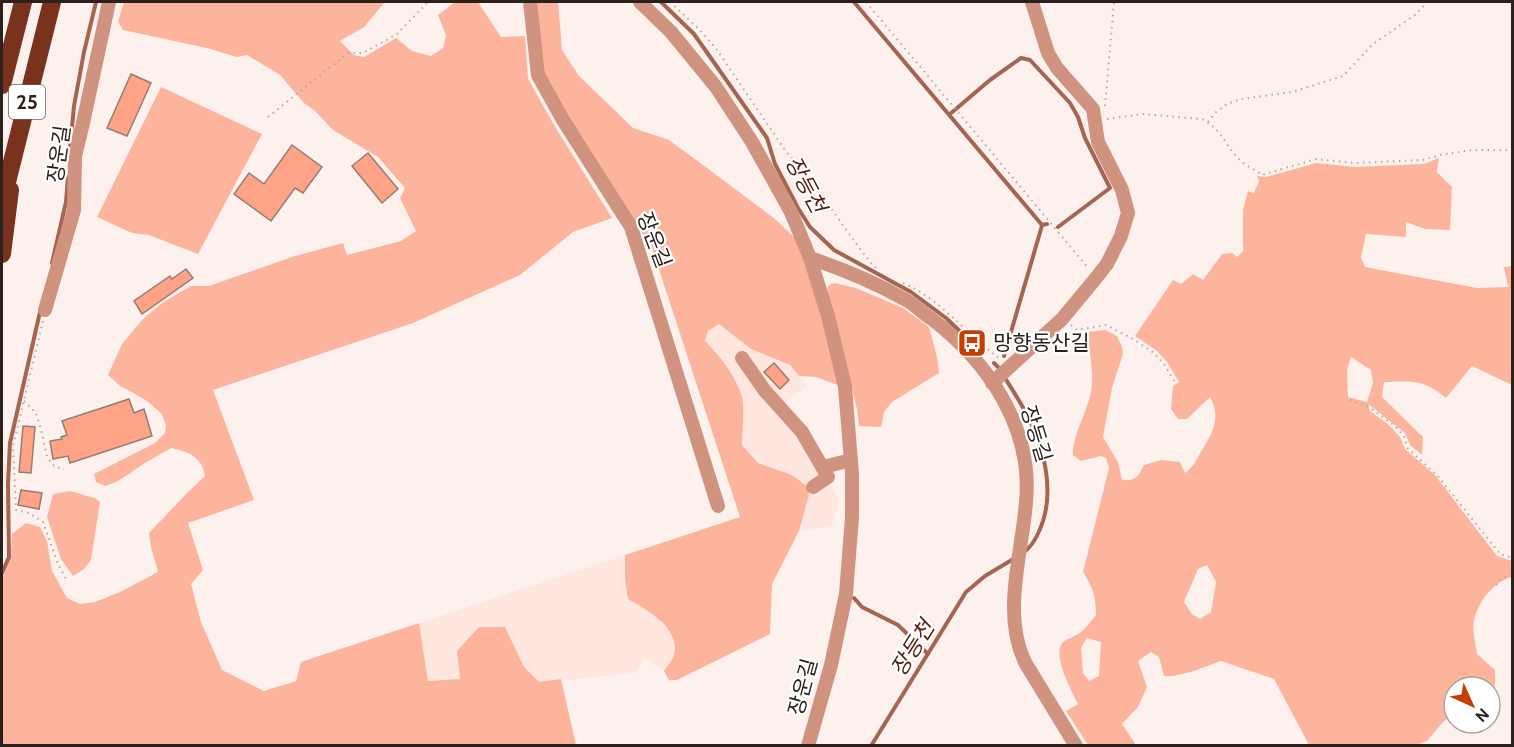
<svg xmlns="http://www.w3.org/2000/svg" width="1514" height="747" viewBox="0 0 1514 747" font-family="Cabin,'Noto Sans KR',sans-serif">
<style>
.built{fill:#ffe7df}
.green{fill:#fdb49d;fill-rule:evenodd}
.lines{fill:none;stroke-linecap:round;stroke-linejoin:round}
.stream{stroke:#a66550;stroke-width:4}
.building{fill:#fea386;stroke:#987c73;stroke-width:1.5}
.path{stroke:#b5a9a5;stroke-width:2;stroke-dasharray:1.5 4.5;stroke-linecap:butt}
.minor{stroke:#cf9380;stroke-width:14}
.highway{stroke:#79321b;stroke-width:18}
.labels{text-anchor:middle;stroke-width:4.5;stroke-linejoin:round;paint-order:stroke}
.shield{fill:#fff;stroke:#6b6360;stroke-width:1.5}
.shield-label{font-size:20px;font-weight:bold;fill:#2b201c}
.street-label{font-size:21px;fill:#2b201c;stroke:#fff}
.poi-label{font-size:21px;fill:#2b201c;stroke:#fff;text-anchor:start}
.water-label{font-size:22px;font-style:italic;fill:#541d0a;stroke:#fff}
</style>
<rect width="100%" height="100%" fill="#fdf1ed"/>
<path class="built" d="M719 324 751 349 790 365 807 386 778 408 797 433 822 475 807 486 792 475 758 463 742 445V399L705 341 708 331Z
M829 484 839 499 832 526 799 531 809 495Z
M625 555V580L628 599 656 616 673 636 674 656 664 671 644 659 635 673 539 683 524 667 505 627 461 679 428 681 419 623Z"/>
<path class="green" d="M124 2H385L364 27 340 41 354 55 364 57 396 38 412 51 431 56 443 48 446 35 438 15 455 2H478L501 37 525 36 528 79 554 125 612 218 573 232 520 275 413 323 213 390 254 500 188 523 203 570 191 584 201 622 222 670 264 691 296 681 301 662 419 623 428 681 460 679 457 651 479 627H505L524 667 539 682 561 679 576 745H2V579L11 557 12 534 26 523 40 527 47 541 52 571 67 598 80 604 95 602 120 592 158 572 151 547 149 533 188 492 205 476C202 456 188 452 171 448L145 463 118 481 105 486 96 482 94 474 155 443 165 433 166 426 162 414 147 401 119 385 108 375 122 344 143 319 162 303 191 286H209L292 257 343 243 347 255 401 241 416 231 400 198 405 188 378 157 333 130 315 111 304 103 280 75 247 55 237 57 207 48 123 30 118 22Z
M536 2H558L562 50 579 76 633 128 669 140 703 165 775 219 799 242 807 258 840 386 816 377 799 376 790 365 751 349 719 324 708 331 705 341C720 356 736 376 742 397 745 408 742 433 742 445L758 463 792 475 807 486 809 495 799 531 772 584 770 634 677 680H669L664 671C667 666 673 660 674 655 680 627 648 611 628 599L625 580V555L740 517 651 245 636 225 568 117 544 73Z
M161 87 262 134 198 254 149 235 132 233 97 217Z
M1439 158 1437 172 1452 187 1450 230 1425 229 1406 222V237L1366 234 1361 258 1365 267 1477 288 1508 287 1504 267 1512 266V385L1472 366 1446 398C1423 379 1413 381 1384 382L1382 397 1423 437 1422 455 1410 445 1405 433 1368 404 1370 411 1389 425 1400 437 1405 449 1435 475 1497 556 1512 561V577C1493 582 1478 602 1474 621 1472 631 1476 645 1477 654L1495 670V686L1490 692V687H1454V714L1443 722 1427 741 1416 745H1309L1274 679 1221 661 1191 672 1173 676H1164L1159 657 1151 652 1138 661 1147 687 1138 707 1122 724 1136 745H1088L1066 711 1078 704C1072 692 1051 653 1063 642 1068 638 1075 637 1080 633 1086 628 1091 621 1096 615 1096 596 1093 588 1083 572L1109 468 1106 458 1101 456 1081 461 1073 455C1073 430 1091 408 1092 383 1093 370 1089 347 1087 332L1105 330 1117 336 1122 347 1123 354 1112 388 1103 437 1118 462 1122 480C1136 481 1138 477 1144 465L1161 460 1180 462 1185 473C1193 467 1197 459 1202 450 1213 433 1221 417 1210 397L1187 419H1178L1171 409 1173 386 1179 382 1167 362 1157 351 1135 336 1173 280 1181 284 1193 274 1203 280 1222 254 1232 253 1237 257 1243 251V210L1248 191 1254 193 1259 181 1257 176 1266 177 1316 163 1355 167 1424 164ZM1351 357 1371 370 1373 383 1367 402 1348 397 1347 370ZM1207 565 1216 582 1211 612 1200 619 1192 614 1184 602 1198 569ZM1087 638 1101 642 1099 676 1089 681 1083 673 1081 648Z
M835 283 856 288 903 308 929 327 937 357 939 373 892 402 884 412 881 427 859 426 857 409 827 290 829 285Z
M70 491 95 498 100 502 91 560 84 569 73 576 61 559 47 517 53 494Z"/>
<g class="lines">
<path class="stream" d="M661 2 694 34 767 138 775 164 798 208 810 227 834 250 911 292 946 318 967 338
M854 2 1042 225
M950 114 990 80 1021 58 1030 60 1070 103 1078 117 1085 138 1110 188 1058 227
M70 148 74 106 84 52 96 2
M52 263 66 202 68 177
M1004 356 1041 229 1042 225 1047 224
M994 363 998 367C1009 385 1022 403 1031 423 1045 452 1053 490 1043 521 1039 533 1034 545 1024 552
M2 573 9 557 8 484 10 443 40 312
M854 598 862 607 898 625 928 654
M871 746 966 592 985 576 1015 558"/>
</g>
<path class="building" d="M131 74 151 83 127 136 107 128Z
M292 145 322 167 303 193 295 188 271 221 234 194 249 173 264 184Z
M368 153 398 189 382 203 352 166Z
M186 269 193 278 142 314 134 301 170 276 172 279Z
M774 363 789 380 780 389 764 372Z
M129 399 134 413 144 409 152 436 70 463 68 456 53 459 50 441 62 439 61 437 67 435 62 421Z
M23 426 35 427 31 473 19 472Z
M21 490 42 493 39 509 18 505Z"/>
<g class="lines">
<path class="path" d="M670 2 699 29 717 50 787 153 804 170 857 245 872 264 879 271
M866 2 1089 269
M1105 106 1114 2
M268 117 348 53H363L397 34 428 2
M1107 119 1143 114 1202 119C1221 128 1227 149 1242 162 1248 167 1256 170 1262 175L1316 159 1355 163 1423 160 1440 155 1472 150H1512
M1208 122 1215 113 1227 104 1241 99 1292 92 1343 76 1373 44 1415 15 1427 2
M903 283C941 299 967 335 999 358
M43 321 13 446 16 510 29 513 43 522 58 564 66 579
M1071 325 1077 330 1106 325 1133 339 1154 353 1164 364 1176 384
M1350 400 1369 407 1395 426 1404 436 1408 449 1437 475 1500 554 1512 558
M24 401 36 413 41 429 47 457 55 467 64 469
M1496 585 1502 578 1512 575"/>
<path class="minor" d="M530 2 538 75 563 120 631 227 718 506
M640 2 671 32 716 87 752 142 791 212 810 258 828 316 845 387 852 474V517L846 594 831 665 808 746
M810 258C843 269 876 283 906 300 915 305 923 313 932 319 989 363 1033 428 1026 502 1022 555 1001 615 1026 664L1076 746
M45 310 74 210 75 156 83 123 109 2
M742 358 765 391 802 432 828 477 813 487
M992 383 1062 319 1096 278 1107 264 1121 236 1128 213 1122 190 1098 142 1093 109 1057 68 1048 53 1032 2
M823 467 851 460"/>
<path class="highway" d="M2 85 23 2
M2 202 52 2
M2 254 10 190"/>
</g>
<defs>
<g id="bus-square" transform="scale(1.5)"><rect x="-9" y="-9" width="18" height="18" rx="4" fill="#c53e03" stroke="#fff"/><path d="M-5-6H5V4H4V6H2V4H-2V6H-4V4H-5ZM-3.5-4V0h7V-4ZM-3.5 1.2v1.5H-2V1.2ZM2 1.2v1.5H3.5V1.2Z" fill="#fff"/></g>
</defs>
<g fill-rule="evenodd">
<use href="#bus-square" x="972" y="343"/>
</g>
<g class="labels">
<rect class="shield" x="9" y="85" width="36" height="34" rx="4.5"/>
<g class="shield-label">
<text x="27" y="109">25</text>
</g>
<g class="street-label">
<text transform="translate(59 154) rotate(-82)" y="7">장운길</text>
<text transform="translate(654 240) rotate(69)" y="7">장운길</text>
<text transform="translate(1036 434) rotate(73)" y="7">장등길</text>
<text transform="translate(803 687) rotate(-75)" y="7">장운길</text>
</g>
<g class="poi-label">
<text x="993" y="350">망향동산길</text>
</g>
<g class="water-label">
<text transform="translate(806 184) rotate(62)" y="8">장등천</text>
<text transform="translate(912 648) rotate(-58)" y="8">장등천</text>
</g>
</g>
<rect width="1514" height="747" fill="none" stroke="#2b201c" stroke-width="6"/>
<g transform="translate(1472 705) rotate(135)"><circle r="28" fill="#ffffff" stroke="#aaa6a4" stroke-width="1.5"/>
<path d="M0-4.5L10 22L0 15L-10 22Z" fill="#c53e03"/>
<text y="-9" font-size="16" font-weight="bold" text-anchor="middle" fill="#2b201c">N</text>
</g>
</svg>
